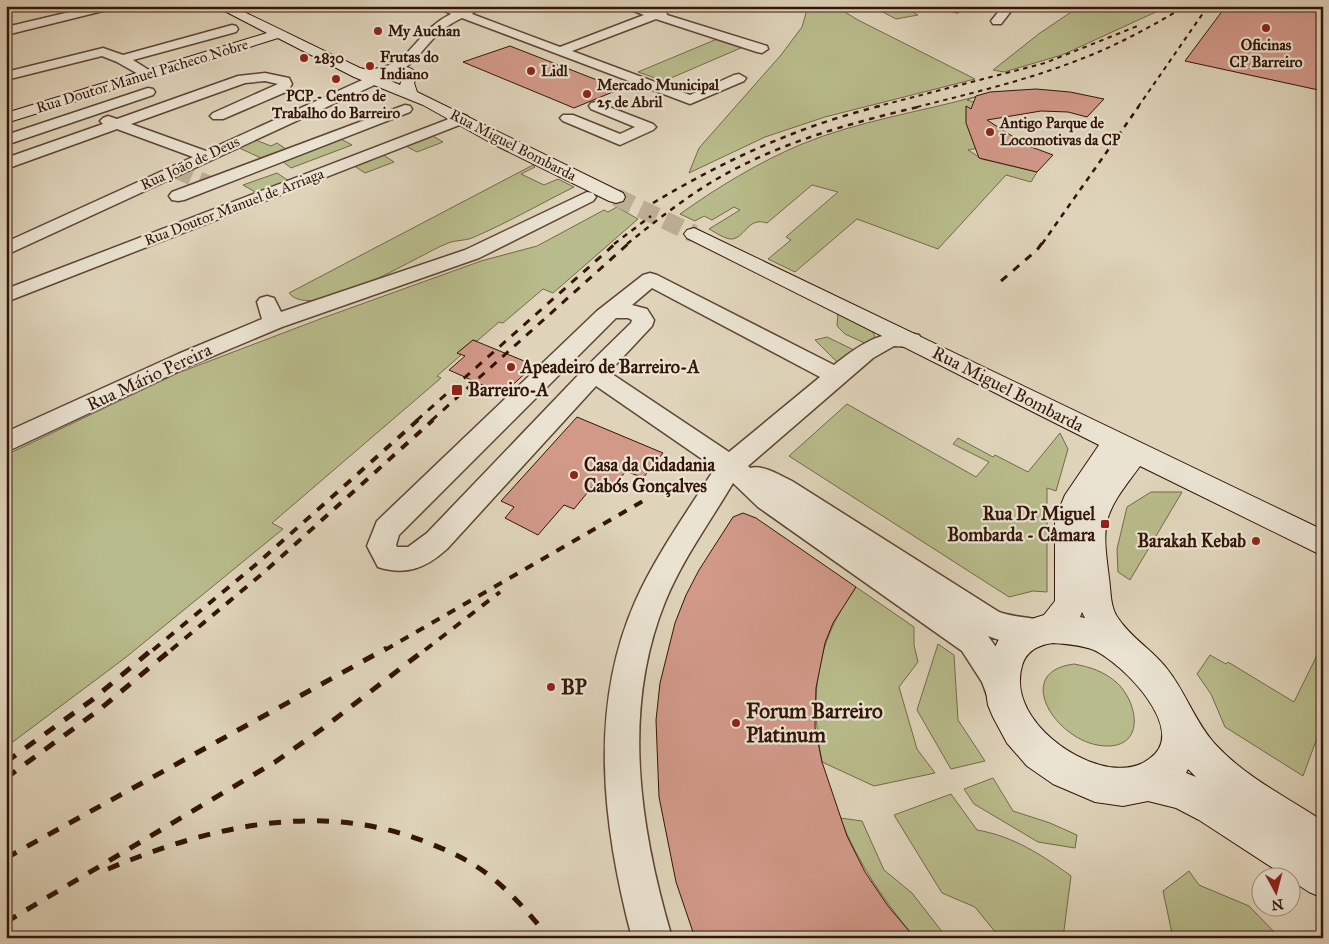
<svg xmlns="http://www.w3.org/2000/svg" width="1329" height="944" viewBox="0 0 1329 944" font-family="'IM FELL Great Primer',serif">
<style>
.green{fill:#b8bb8b;stroke:#76684a}
.building{fill:#d29989;stroke:#331408}
.lines{fill:none;stroke-linecap:round;stroke-linejoin:round}
.street-tunnel{stroke:#bdae96;stroke-width:17;stroke-dasharray:17 8;stroke-linecap:butt}
.secondary-tunnel{stroke:#bdae96;stroke-width:18;stroke-dasharray:18 9;stroke-linecap:butt}
.street-casing{stroke:#5e4434;stroke-width:3}
.secondary-casing{stroke:#331408;stroke-width:2}
.street{fill:#eae3d2;fill-rule:evenodd}
.secondary{fill:#eae3d2;fill-rule:evenodd}
.rail-far4{stroke:#331408;stroke-width:2;stroke-dasharray:4.5 4.5;stroke-linecap:butt}
.rail-far3{stroke:#331408;stroke-width:2.5;stroke-dasharray:5.5 5.5;stroke-linecap:butt}
.rail-far2{stroke:#331408;stroke-width:3;stroke-dasharray:8 8;stroke-linecap:butt}
.rail-far1{stroke:#331408;stroke-width:4;stroke-dasharray:9 9;stroke-linecap:butt}
.rail{stroke:#331408;stroke-width:5;stroke-dasharray:12 12;stroke-linecap:butt}
.poi-dot{fill:#8f2418;stroke:#eae3d2;stroke-width:2}
.labels{text-anchor:middle;stroke-width:4.5;stroke-linejoin:round;paint-order:stroke}
.far-poi-label{font-size:15px;font-weight:bold;fill:#331408;stroke:#eae3d2;text-anchor:start}
.far-street-label{font-size:15px;fill:#331408;stroke:#eae3d2}
.poi-label{font-size:18px;font-weight:bold;fill:#331408;stroke:#eae3d2;text-anchor:start}
.street-label{font-size:18px;fill:#331408;stroke:#eae3d2}
.near-poi-label{font-size:21px;font-weight:bold;fill:#331408;stroke:#eae3d2;text-anchor:start}
</style>
<rect width="100%" height="100%" fill="#dfd4ba"/>
<filter id="stains"><feTurbulence type="fractalNoise" baseFrequency=".004" numOctaves="4"/><feColorMatrix values="0 0 0 0 .2 0 0 0 0 .09 0 0 0 0 .02 0 0 0 .5 -.17"/></filter>
<radialGradient id="worn" r=".72"><stop offset=".6" stop-color="#630" stop-opacity="0"/><stop offset="1" stop-color="#630" stop-opacity=".3"/></radialGradient>
<path class="green" d="M808 6H835L858 20 975 79 825 117 765 137 689 173 699 148 781 55 802 27Z
M891 6H902L918 15 896 19 877 9Z
M1080 6H1169L1062 55 1004 72 993 70 1040 33Z
M717 39 743 47 664 81 638 72Z
M978 96 967 100 980 104 983 147 968 150 982 159 1037 172 1031 182 1006 175 938 249 857 219 795 272 768 259 791 240 786 237 787 236 838 192 812 185 767 223C747 216 745 240 730 239 723 238 715 232 709 229L740 210 734 207 712 220 704 216 695 221 680 214C718 187 759 162 802 144 858 121 920 112 978 96Z
M431 135 443 142 417 152 404 145Z
M253 139 271 146 277 143 286 149 261 158 237 147Z
M341 139 352 145 291 168 282 161Z
M382 154 394 162 365 173 353 165Z
M533 165 535 167 521 174 544 185 558 179 574 187C540 204 507 223 472 238 464 241 454 240 446 244 418 255 313 323 289 293Z
M277 173 289 181 257 193 243 185Z
M617 207 638 219 553 293 543 289 503 323 499 322 477 341 473 340 458 353 461 355 437 376 441 378 272 523 283 529 125 658 6 747V455L178 373 320 319 481 261 537 246 604 210 608 212Z
M838 312 872 330 875 337 869 345 845 334 837 326Z
M827 337 858 352 838 363 815 340Z
M847 404 976 477 989 462 953 444 958 438 993 457 995 455 1028 472 1060 433 1068 449 1056 491 1047 488V592L1033 591 1009 597 789 456Z
M1151 492H1182L1130 580 1118 572 1117 549 1127 507Z
M856 587 914 627V645L918 662 899 687 917 749 935 773 874 786 822 762C809 694 815 644 856 587Z
M1323 643V722L1303 776 1225 727 1211 694 1197 674 1210 655 1226 664 1228 662 1294 702Z
M938 644 954 655 958 720 985 761 951 769 917 710Z
M1074 664C1090 667 1103 671 1116 682 1137 700 1147 747 1106 746 1058 745 1010 672 1074 664Z
M993 778 1013 811 1050 823 1077 835 1075 848 1038 842 974 804 964 789Z
M951 794 977 830C1013 836 1042 855 1071 876L1063 938H1000L975 907 942 893 894 815Z
M840 818 862 821 884 870 912 893 947 938H915C884 901 858 863 840 818Z
M1189 871 1199 885 1249 906 1280 938H1173L1163 891Z"/>
<path class="building" d="M1226 6H1323V91L1185 61Z
M510 46 620 89 574 108 463 62Z
M1036 89 1070 92 1104 99 1087 117 1068 112 1041 111 987 120 1026 145 1053 155 1037 172 979 158 966 123V106L971 109 976 96 990 92Z
M473 340 529 363 528 364 533 366 503 394 449 370 465 356 457 353Z
M577 417 663 453 643 478 626 471 611 489 596 482 574 509 564 505 538 535 505 518 514 507 501 501Z
M743 513 756 518 856 587 833 623 825 643 816 688 815 727 822 762 847 836 865 872 888 906 915 938H695L676 882 659 797 656 720 660 683 675 623 686 595 699 570 733 517Z"/>
<g class="lines">
<path class="street-tunnel" d="M176 170 209 184"/>
<path class="secondary-tunnel" d="M616 197 694 234"/>
<g class="street-casing">
<path id="street" d="M95 6H117L115 8 6 35V27Z
M434 6H451L461 10 470 6 474 8 476 10 472 14 560 47 644 15 621 6H640L656 11 666 10 667 15 767 46 768 49 762 53 757 52 656 19 572 51 690 95 734 75 739 74 746 78 744 81 690 104 462 18C451 23 441 30 433 39 421 51 403 79 383 74L381 71 383 68C390 64 398 61 404 56 419 41 430 24 451 14Z
M941 6H962L963 8 957 12 943 8Z
M1003 6H1015L1001 24H993L991 21Z
M232 25 236 26 238 29 236 32 133 60 152 72 154 75 147 79 117 62 102 56 6 80V72L103 48 123 55Z
M265 73 289 78 292 84 288 91 223 119H213L210 116 213 113 278 84 265 81 245 83 131 124 206 151 371 76 376 75 383 79 381 82 6 255V242L193 157 117 129 6 169V158L103 124 100 121 103 118 108 116 117 119 238 76Z
M148 88 153 89 155 92 153 95 6 145V135Z
M596 102 653 124 656 127 653 130 620 145 563 121 560 118 563 115H573L620 134 635 127 591 109 589 106 591 103Z
M405 105 410 106 412 109 410 112 184 200 178 201 172 200 169 196 172 192Z
M462 114 467 116 470 119 467 122 6 302V289Z
M587 192 593 193 596 197 593 201 479 258 282 327 194 364 6 452V432L178 354 262 319 257 302 260 298 267 296 274 298 281 312 465 250Z
M650 273 657 275 834 365C859 345 886 326 919 335L922 340 919 345 911 347 894 346 873 358 748 466 750 468C762 464 781 476 792 481L999 612C1014 618 1030 616 1045 622L1050 632 1045 642C1025 649 1007 643 988 636L1008 664 1020 695 1015 706 1003 711 991 706 982 682 962 651 758 507 733 483C710 522 682 560 665 602 621 711 640 829 672 938H632C603 828 588 709 635 602 656 555 687 512 715 468L596 386 447 549C426 568 406 576 378 567L367 546 377 521 597 311 643 275ZM652 288 820 377 729 452 609 372 652 326 654 320 647 309 632 305ZM616 318H628L632 320 631 323 585 368 427 533 408 547H397L396 545 399 535Z"/>
</g>
<g class="secondary-casing">
<path id="secondary" d="M215 6H231C274 26 317 48 360 68 374 74 405 56 418 75L414 83 417 92 623 193 625 197 623 201 616 203 609 201 495 145 423 105 354 77 278 38 6 123V113L267 33ZM396 75 403 76 400 85 379 76Z
M694 228 1323 530V556L1140 466C1128 483 1112 501 1107 521 1103 539 1107 560 1109 578 1111 592 1110 607 1118 618 1132 639 1153 650 1168 670 1186 693 1195 722 1215 744 1244 776 1286 797 1323 821V898L1309 892 1292 881V876H1285L1199 820 1176 808 1148 801 1123 806 1095 802 1053 784 1027 766 1007 743 993 717 988 705 984 678 992 653 999 639 1008 630 1022 622 1044 615 1055 601V519L1065 495 1099 445 687 238 684 234 687 230ZM1082 612 1085 618 1080 617ZM1053 643C1067 644 1081 645 1094 650 1122 663 1191 731 1149 759 1137 768 1124 769 1109 767 1067 760 1008 714 1022 666 1026 651 1038 645 1053 643ZM1188 769 1196 777 1186 773Z"/>
</g>
<use href="#street" class="street"/>
<use href="#secondary" class="secondary"/>
<path class="rail-far4" d="M875 107 1045 63 1140 25
M917 107C972 93 1028 80 1081 59 1118 45 1152 26 1186 6
M1138 107 1208 6"/>
<path class="rail-far3" d="M653 203C725 160 799 126 880 106
M614 244 651 216
M627 244C662 216 697 188 737 168 795 138 859 121 922 106
M1042 244 1139 106"/>
<path class="rail-far2" d="M1001 281 1037 250 1042 243
M416 421 616 243
M431 421 629 243"/>
<path class="rail-far1" d="M153 650 259 562 418 420
M171 650 262 574 433 420
M385 650 643 501
M425 650 500 592"/>
<path class="rail" d="M6 762 92 700 154 648
M6 778 99 710 173 648
M6 858 387 648
M108 869C208 827 316 801 421 840 444 849 466 858 486 873 510 891 530 914 549 938
M6 922 275 762 322 729 427 648"/>
</g>
<g class="poi-dot">
<circle cx="1266" cy="28" r="5"/>
<circle cx="378" cy="31" r="5"/>
<circle cx="304" cy="58" r="5"/>
<circle cx="370" cy="66" r="5"/>
<circle cx="531" cy="71" r="5"/>
<circle cx="336" cy="79" r="5"/>
<circle cx="587" cy="94" r="5"/>
<circle cx="990" cy="132" r="5"/>
<circle cx="511" cy="367" r="5"/>
<rect x="451" y="384" width="12" height="12" rx="2.5"/>
<circle cx="574" cy="475" r="5"/>
<rect x="1100" y="519" width="10" height="10" rx="2.5"/>
<circle cx="1256" cy="541" r="5"/>
<circle cx="551" cy="687" r="5"/>
<circle cx="736" cy="723" r="5"/>
</g>
<g class="labels">
<g class="far-poi-label">
<text x="388" y="36">My Auchan</text>
<text x="1266" y="50" text-anchor="middle">Oficinas<tspan x="1266" dy="17">CP Barreiro</tspan></text>
<text x="380" y="62">Frutas do<tspan x="380" dy="17">Indiano</tspan></text>
<text x="314" y="63">2830</text>
<text x="541" y="76">Lidl</text>
<text x="597" y="90">Mercado Municipal<tspan x="597" dy="17">25 de Abril</tspan></text>
<text x="336" y="101" text-anchor="middle">PCP - Centro de<tspan x="336" dy="17">Trabalho do Barreiro</tspan></text>
<text x="1000" y="128">Antigo Parque de<tspan x="1000" dy="17">Locomotivas da CP</tspan></text>
</g>
<g class="far-street-label">
<text transform="translate(142 76) rotate(-17)" y="5">Rua Doutor Manuel Pacheco Nobre</text>
<text transform="translate(513 145) rotate(27)" y="5">Rua Miguel Bombarda</text>
<text transform="translate(190 163) rotate(-25)" y="5">Rua João de Deus</text>
<text transform="translate(234 207) rotate(-21)" y="5">Rua Doutor Manuel de Arriaga</text>
</g>
<g class="poi-label">
<text x="521" y="373">Apeadeiro de Barreiro-A</text>
<text x="468" y="396">Barreiro-A</text>
<text x="584" y="471">Casa da Cidadania<tspan x="584" dy="21">Cabós Gonçalves</tspan></text>
<text x="1095" y="520" text-anchor="end">Rua Dr Miguel<tspan x="1095" dy="21">Bombarda - Câmara</tspan></text>
<text x="1246" y="547" text-anchor="end">Barakah Kebab</text>
</g>
<g class="street-label">
<text transform="translate(149 377) rotate(-25)" y="6">Rua Mário Pereira</text>
<text transform="translate(1008 389) rotate(27)" y="6">Rua Miguel Bombarda</text>
</g>
<g class="near-poi-label">
<text x="561" y="694">BP</text>
<text x="746" y="718">Forum Barreiro<tspan x="746" dy="24">Platinum</tspan></text>
</g>
</g>
<rect width="1329" height="944" fill="none" stroke="#dfd4ba" stroke-width="25"/>
<rect x="8" y="8" width="1314" height="929" fill="none" stroke="#331408" stroke-width="2.5"/>
<rect x="12" y="12" width="1304" height="919" fill="none" stroke="#331408"/>
<g transform="translate(1276 892) rotate(173)"><circle r="24" fill="#eae3d2" stroke="#a19081"/>
<path d="M0-4L9 19L0 12L-9 19Z" fill="#8f2418"/>
<text y="-8" font-size="14" font-weight="bold" text-anchor="middle" fill="#331408">N</text>
</g>
<rect width="100%" height="100%" filter="url(#stains)"/>
<rect width="100%" height="100%" fill="url(#worn)"/>
</svg>
